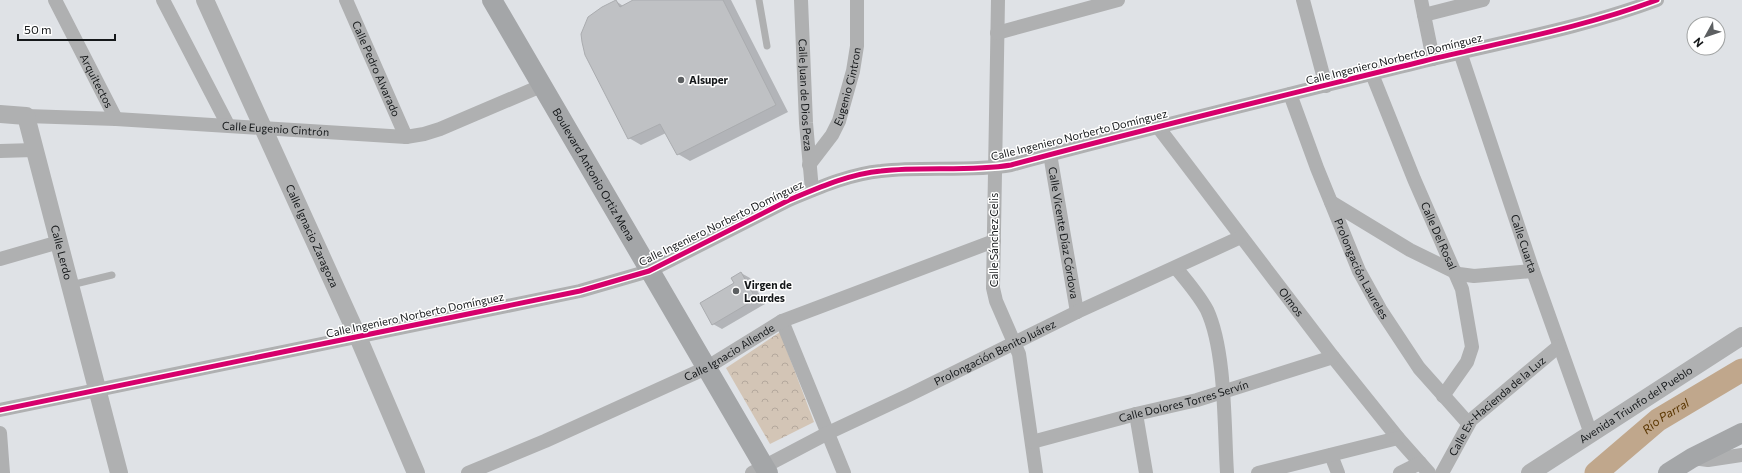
<svg xmlns="http://www.w3.org/2000/svg" width="1742" height="473" viewBox="0 0 1742 473" font-family="Commissioner,sans-serif">
<style>
.forest{fill:url(#forest-crowns)}
.shadow{fill:#0003}
.lines{fill:none;stroke-linecap:round;stroke-linejoin:round}
.river{stroke:#c0a78c;stroke-width:23}
.building{fill:#bfc1c4;stroke:#aaacaf}
.service{stroke:#afb0b1;stroke-width:7}
.minor{stroke:#afb0b1;stroke-width:14}
.tertiary{stroke:#afb0b1;stroke-width:18}
.secondary{stroke:#a4a6a8;stroke-width:20}
.cycleway-casing{stroke:#fff;stroke-width:8}
.cycleway{stroke:#d6006c;stroke-width:5}
.poi-dot{fill:#5c5f61;stroke:#fff;stroke-width:1.5}
.labels{text-anchor:middle;stroke-width:3;stroke-linejoin:round;paint-order:stroke}
.street-label{font-size:11px;fill:#15181a;stroke:#fff}
.poi-label{font-size:11px;font-weight:bold;fill:#15181a;stroke:#fff;text-anchor:start}
.water-label{font-size:12px;font-style:italic;fill:#5a3600;stroke:#fff}
</style>
<defs>
<pattern id="forest-crowns" width="20" height="18" patternUnits="userSpaceOnUse"><rect width="20" height="18" fill="#d3c5b6"/><path d="M2 6a3 3 0 1 1 6 0M12 15a3 3 0 1 1 6 0" fill="none" stroke="#b4a89c"/></pattern>
</defs>
<rect width="100%" height="100%" fill="#dfe2e6"/>
<path class="forest" d="M780 332 814 422 770 444 726 368Z"/>
<path class="shadow" d="M635 0H731L788 112 690 161 678 154 666 133 641 145 629 138 616 1 623 6Z
M741 273 750 278 765 304 722 329 713 324Z"/>
<g class="lines">
<path class="river" id="s1" d="M1596 473 1658 420 1742 370"/>
</g>
<path class="building" d="M616 0 620 7 633 0H723L776 105 677 155 660 124 628 139 585 55 582 42 581 34 588 17 602 7Z
M741 272 756 299 712 325 700 303 734 283 731 278Z"/>
<g class="lines">
<path class="service" d="M759 0 767 46
M71 285 112 275"/>
<g class="minor">
<path id="s2" d="M55 0 116 119"/>
<path d="M163 0 228 125"/>
<path id="s3" d="M346 0 406 137"/>
<path id="s4" d="M801 0 806 123 812 190"/>
<path d="M998 0 993 288 996 301 1019 354 1036 473"/>
<path d="M1303 0 1326 86"/>
<path d="M1421 0 1433 59"/>
<path d="M1424 15 1483 0"/>
<path d="M997 33 1118 0"/>
<path id="s5" d="M1460 52 1533 271 1591 434"/>
<path id="s6" d="M1372 74 1414 179 1462 289 1472 347 1467 362 1443 396"/>
<path id="s7" d="M1290 94 1317 168 1359 271 1380 309 1419 368 1468 423"/>
<path id="s8" d="M26 116 116 119 406 137 424 134 440 129 541 86"/>
<path id="s9" d="M1158 127 1333 357 1398 438 1429 473"/>
<path d="M0 151 34 150"/>
<path id="s10" d="M1050 154 1077 312"/>
<path id="s11" d="M809 165 832 135 839 121 853 71 857 46V0"/>
<path d="M1331 202 1410 250 1459 274 1474 276 1533 271"/>
<path d="M0 259 59 242"/>
<path d="M1176 268C1187 281 1199 295 1207 310 1226 351 1224 427 1227 473"/>
<path d="M782 321 844 473"/>
<path d="M0 410 580 291 649 271 789 200C818 188 849 174 881 171 924 166 969 172 1011 165 1148 128 1286 95 1424 61 1502 42 1582 28 1657 0"/>
<path d="M1136 414 1146 473"/>
<path d="M0 433 3 473"/>
<path id="s12" d="M1032 442 1136 414 1197 400 1333 357"/>
<path d="M1331 455 1338 473"/>
<path d="M1693 458 1708 460 1742 455"/>
<path id="s13" d="M468 473 545 441 706 368 782 321 994 241"/>
<path id="s14" d="M752 473 828 433 909 395 1077 312 1241 237"/>
<path d="M1258 473 1398 438"/>
<path d="M1400 473 1420 463"/>
<path id="s15" d="M1442 473 1471 420 1559 346"/>
</g>
<g class="tertiary">
<path id="s16" d="M205 0 358 337 416 473"/>
<path id="s17" d="M0 114 26 116 119 473"/>
<path id="s18" d="M1530 473 1742 336"/>
</g>
<g class="secondary">
<path id="s19" d="M492 0 768 473"/>
<path d="M1668 473 1692 458 1742 433"/>
</g>
<g class="cycleway-casing">
<path id="cycleway" d="M0 410 580 291 649 271 789 200C818 188 849 174 881 171 924 166 969 172 1011 165 1148 128 1286 95 1424 61 1502 42 1582 28 1657 0"/>
</g>
<use href="#cycleway" class="cycleway"/>
</g>
<g class="poi-dot">
<circle cx="681" cy="80" r="4"/>
<circle cx="736" cy="291" r="4"/>
</g>
<g class="labels">
<g class="street-label">
<text transform="translate(1394 59) rotate(-14)" y="4">Calle Ingeniero Norberto Domínguez</text>
<text dy="4" stroke="none"><textPath href="#s3" startOffset="75">Calle Pedro Alvarado</textPath></text>
<text dy="4" stroke="none"><textPath href="#s2" startOffset="91">Arquitectos</textPath></text>
<text dy="4" stroke="none"><textPath href="#s11" startOffset="89">Eugenio Cintron</textPath></text>
<text dy="4" stroke="none"><textPath href="#s4" startOffset="95">Calle Juan de Dios Peza</textPath></text>
<text dy="4" stroke="none"><textPath href="#s8" startOffset="250">Calle Eugenio Cintrón</textPath></text>
<text transform="translate(1079 135) rotate(-14)" y="4">Calle Ingeniero Norberto Domínguez</text>
<text dy="4" stroke="none"><textPath href="#s19" startOffset="202">Boulevard Antonio Ortiz Mena</textPath></text>
<text transform="translate(721 223) rotate(-26)" y="4">Calle Ingeniero Norberto Domínguez</text>
<text dy="4" stroke="none"><textPath href="#s10" startOffset="80">Calle Vicente Díaz Córdova</textPath></text>
<text dy="4" stroke="none"><textPath href="#s16" startOffset="259">Calle Ignacio Zaragoza</textPath></text>
<text dy="4" stroke="none"><textPath href="#s6" startOffset="175">Calle Del Rosal</textPath></text>
<text transform="translate(994 240) rotate(-90)" y="4">Calle Sánchez Celis</text>
<text dy="4" stroke="none"><textPath href="#s5" startOffset="202">Calle Cuarta</textPath></text>
<text dy="4" stroke="none"><textPath href="#s17" startOffset="167">Calle Lerdo</textPath></text>
<text dy="4" stroke="none"><textPath href="#s7" startOffset="189">Prolongación Laureles</textPath></text>
<text dy="4" stroke="none"><textPath href="#s9" startOffset="220">Olmos</textPath></text>
<text transform="translate(415 315) rotate(-12)" y="4">Calle Ingeniero Norberto Domínguez</text>
<text dy="4" stroke="none"><textPath href="#s13" startOffset="288">Calle Ignacio Allende</textPath></text>
<text dy="4" stroke="none"><textPath href="#s14" startOffset="271">Prolongación Benito Juárez</textPath></text>
<text dy="4" stroke="none"><textPath href="#s12" startOffset="157">Calle Dolores Torres Servín</textPath></text>
<text dy="4" stroke="none"><textPath href="#s18" startOffset="126">Avenida Triunfo del Pueblo</textPath></text>
<text dy="4" stroke="none"><textPath href="#s15" startOffset="88">Calle Ex-Hacienda de la Luz</textPath></text>
</g>
<g class="poi-label">
<text x="689" y="84">Alsuper</text>
<text x="744" y="289">Virgen de<tspan x="744" dy="13">Lourdes</tspan></text>
</g>
<g class="water-label">
<text dy="4" stroke="none"><textPath href="#s1" startOffset="90">Río Parral</textPath></text>
</g>
</g>
<g transform="translate(1706 36) rotate(230)"><circle r="19" fill="#ffffff" stroke="#a1a3a3"/>
<path d="M0-3L7 15L0 10L-7 15Z" fill="#5c5f61"/>
<text y="-6" font-size="11" font-weight="bold" text-anchor="middle" fill="#15181a">N</text>
</g>
<path d="M18 34v6h97v-6" fill="none" stroke="#15181a" stroke-width="2"/>
<text x="24" y="34" font-size="12" fill="#15181a" stroke="#ffffff" stroke-width="3" paint-order="stroke">50 m</text>
</svg>
